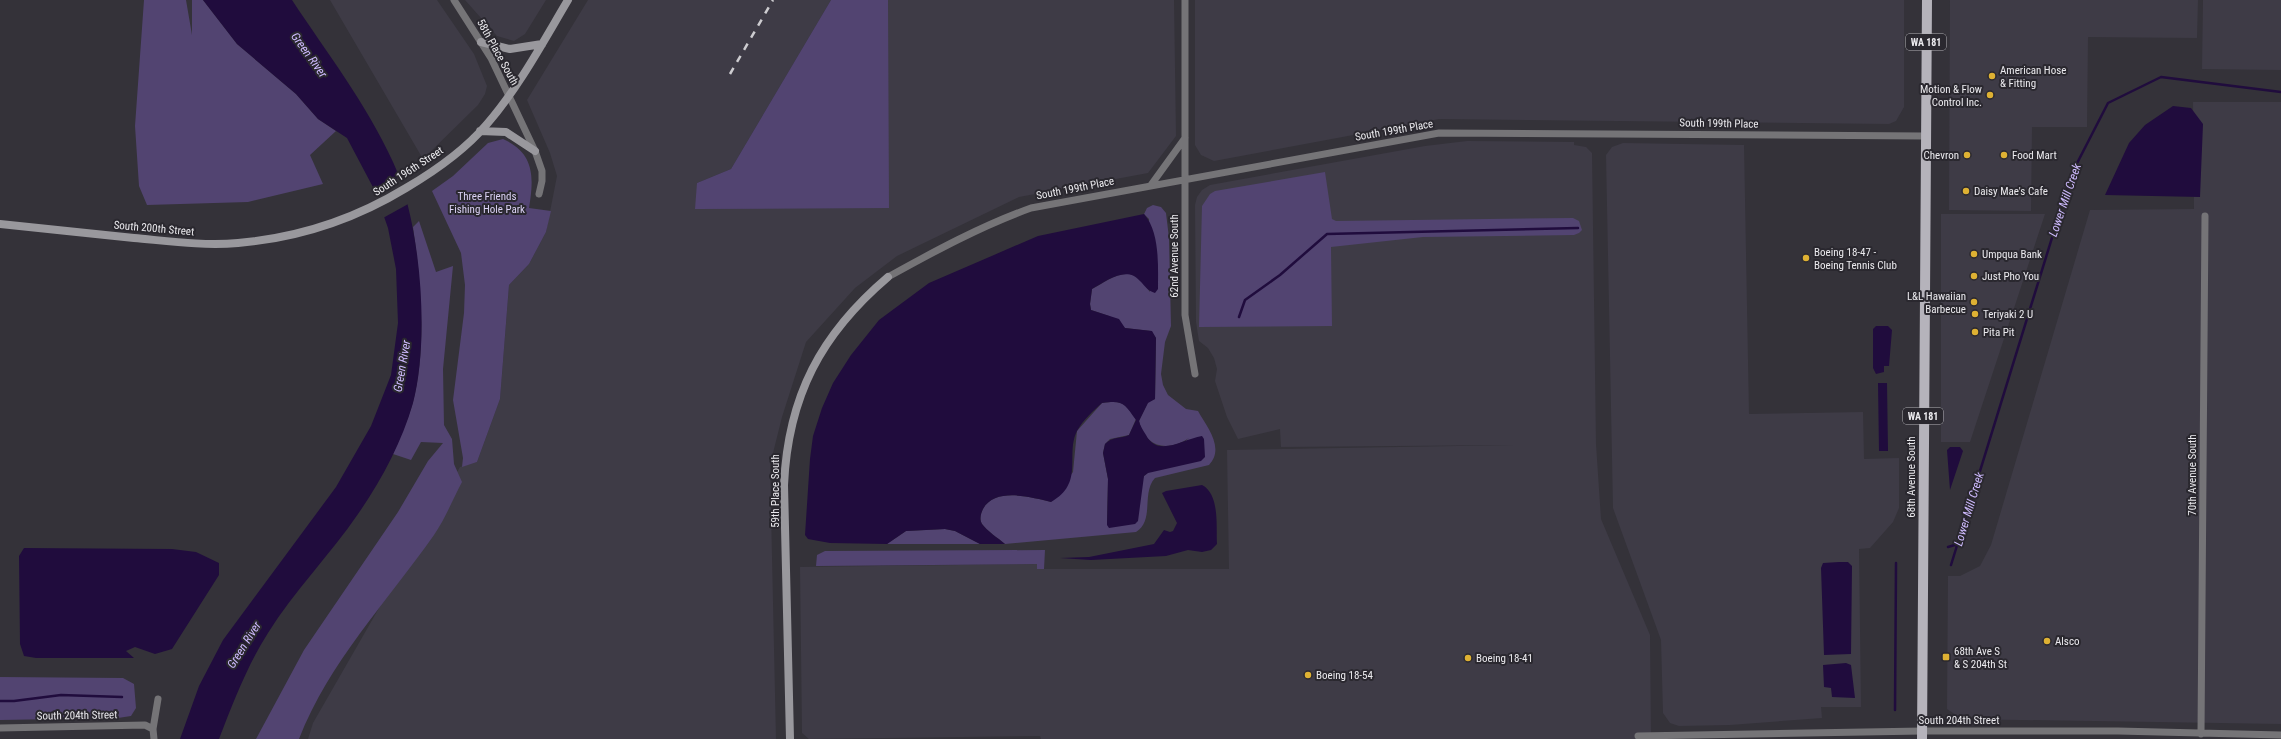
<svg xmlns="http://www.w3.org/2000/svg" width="2281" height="739" viewBox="0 0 2281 739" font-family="'Roboto Condensed',sans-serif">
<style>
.built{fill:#3e3b46}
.green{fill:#524471}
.water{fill:#200c3d}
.pier{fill:#343239}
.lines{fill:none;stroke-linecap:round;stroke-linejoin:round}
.stream{stroke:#200c3d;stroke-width:2.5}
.street{stroke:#757477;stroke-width:7}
.secondary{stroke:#99989d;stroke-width:8}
.primary{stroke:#b5b3bb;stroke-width:10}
.rail{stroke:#cdccd0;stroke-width:2.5;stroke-dasharray:7 7;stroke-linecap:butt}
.poi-dot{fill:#deb133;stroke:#2a282f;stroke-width:1.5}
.labels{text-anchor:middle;stroke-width:4;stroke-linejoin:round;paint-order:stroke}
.shield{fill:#2a282f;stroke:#b1b0b5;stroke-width:1}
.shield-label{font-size:10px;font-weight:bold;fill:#ebeaee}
.street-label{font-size:11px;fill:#ebeaee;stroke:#2a282f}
.poi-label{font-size:11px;fill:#ebeaee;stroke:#2a282f;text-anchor:start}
.park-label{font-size:11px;fill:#dbd2f4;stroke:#2a282f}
.water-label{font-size:12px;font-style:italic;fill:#cfbbff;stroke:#2a282f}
</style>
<rect width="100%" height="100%" fill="#343239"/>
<path class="built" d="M330 0H437L474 54 487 86 485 94 478 105 423 159Z
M465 0H546L525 34 514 41 497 36Z
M588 0H831L731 169 697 183 888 208V0H1174L1176 136 1148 173 1019 197 897 256 855 288 806 342 782 417 770 465 776 739H308L313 723 460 467 477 462 500 399 509 285 529 264 546 232 557 176 550 153 527 100Z
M1195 0H1904V107L1896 121 1889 124 1439 119 1214 161 1201 155 1195 145Z
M1950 0H2198L2197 38 2088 37 2087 127H2032L2031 211 1949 210Z
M2203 0H2281V70L2202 69Z
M2193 102H2281V724L1962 719 1947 709 1948 576H1960L1980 566 1991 545 2090 210 2194 209Z
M1467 141 1574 142V145L1586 147 1592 153 1596 444 1601 519 1650 635 1651 739H1041L1040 736 809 739 802 733 800 567 1037 564 1038 569H1229L1227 450 1513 445 1281 447 1280 429 1238 439 1227 417 1215 381 1217 369 1214 358 1208 348 1199 341 1196 322 1195 205 1197 197 1202 190 1210 185 1425 146Z
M1623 143 1744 145 1749 414 1863 412 1864 459 1899 458V508L1893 522 1870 548 1859 549 1861 707H1821L1822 718 1730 725 1679 726 1670 723 1663 713 1661 640 1613 508 1606 155 1612 147Z
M1941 214H2045L1970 442H1941Z"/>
<path class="green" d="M144 0H186L192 35V0H203L237 44 296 94 318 119 336 131 310 155 323 184 248 202 147 205 139 186 135 126Z
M831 0H888L889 208 695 209 697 183 731 169Z
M503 139C535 153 534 178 529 208L551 211 546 232 529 264 509 285 500 399 477 462 462 467 463 458 453 400 464 313 465 285 461 253 432 191 453 176 488 143Z
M1325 172 1332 219 1336 221 1573 218 1579 221 1582 230 1579 233 1574 235 1423 237 1331 247 1332 326 1199 327 1202 206 1210 194 1215 191Z
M1153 205 1161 207 1166 213 1169 238 1171 326 1165 342 1161 374 1163 385 1168 395 1186 409 1198 411C1207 427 1225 448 1209 465L1155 478C1141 493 1155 520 1136 532L1005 544C998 538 987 531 982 524 979 519 981 513 983 509 995 487 1031 497 1051 502L1073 472 1077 431 1102 403C1124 400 1124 403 1136 419L1129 435 1110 439 1105 444 1103 453 1108 479 1107 525 1141 482 1144 476 1189 438C1168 452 1145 448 1139 421L1148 402 1155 399 1156 338 1151 331 1125 328 1109 316 1091 310 1090 304 1092 289C1104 283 1124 267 1137 277 1142 280 1146 287 1150 292L1149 219 1144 214 1147 208Z
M419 221 436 272 453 266 443 369 444 425 452 439 454 464 462 482C453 499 445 519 434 535 387 602 329 662 299 739H256L304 650 398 512 428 461 443 443 421 442 411 460 393 454C400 437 408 420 413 402 427 346 421 284 413 227Z
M945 529 955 531 980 544H887L906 531Z
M1045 550 1044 569H1037V564L816 566 817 555 825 551Z
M0 677 123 678 134 684 136 708 131 716 118 718 0 720Z"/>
<path class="water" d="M203 0H292C327 53 366 103 393 162 421 222 430 339 413 403 402 442 381 481 358 514 330 555 294 591 268 633 247 666 233 703 219 739H180L199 686 223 640 336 487 371 426 391 375 398 323 396 269 388 228 375 191 347 138 318 119 296 94 237 44Z
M2173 106 2191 108 2203 124 2200 197 2105 195 2129 143 2145 125Z
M1144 214C1160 232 1158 266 1158 289L1155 293C1148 291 1145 286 1140 281 1127 265 1106 281 1092 289L1090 304 1091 310 1119 319 1125 328 1152 331 1156 338 1155 399 1148 403 1139 421C1140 426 1143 430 1146 435 1158 458 1183 439 1202 436L1204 439 1205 457 1201 461 1148 473 1144 476 1138 521 1135 524 1109 528 1107 525 1108 479 1103 453 1105 444C1113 436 1120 439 1129 435L1136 420C1124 403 1123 400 1102 403 1093 411 1083 420 1077 431 1065 455 1085 483 1051 502 1031 497 995 487 983 509 981 513 979 519 982 524 987 531 998 538 1005 544H980L955 531 945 529 906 531 887 544 830 543 808 539 805 535 810 459 813 436 822 408 833 383 851 355 879 320 929 283 1038 236Z
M1876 326H1888L1892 330 1889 366H1884V372L1876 374 1873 368V329Z
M1878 383H1887L1888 451H1879Z
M1950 447H1960L1963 451 1950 490 1947 450Z
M1202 485C1220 494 1216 527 1217 544L1211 550 1202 552 1188 550 1166 556 1091 560 1060 558 1089 557 1154 544 1164 530 1170 532 1173 531 1177 523 1162 493 1166 491Z
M24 548 172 549 196 552 219 563V575L172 649 155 654 135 647 126 651 134 658H36L24 656 20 644 19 556Z
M1839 562H1848L1852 566 1851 654 1824 655 1821 568 1823 563Z
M1846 663 1851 665 1855 698 1832 697 1831 688 1824 687 1823 665Z"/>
<path class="pier" d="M401 176 410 203 383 218 373 192Z"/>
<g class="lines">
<path class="stream" d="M1239 317 1245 300 1280 275 1327 234 1578 228
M1948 547 1958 544
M1951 565 2072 173 2108 103 2161 77 2281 92
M0 701H14L61 695 122 697
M1895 710 1896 563"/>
<path class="street" d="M454 0 491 58 535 151 542 171V181L539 194
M1185 0V315L1195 374
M1151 185 1185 138
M888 277C935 251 981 226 1031 208L1439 133 1924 136
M0 728 145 725 153 729
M2201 734 2205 216
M1638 736 1922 731H2118L2281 735
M154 739 153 729 158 699"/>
<path class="secondary" d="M481 42 510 49 542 44
M480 131 506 132 535 151
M0 224C45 229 89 233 134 238 168 241 203 246 238 243 297 238 355 219 406 188 435 171 465 150 487 124 519 87 543 42 568 0
M790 739 784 485C788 396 821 334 888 277"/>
<path class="primary" d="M1922 739 1927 0"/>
<path class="rail" d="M730 74 773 0"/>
</g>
<g class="poi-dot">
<circle cx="1992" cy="76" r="4"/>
<circle cx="1990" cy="95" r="4"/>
<circle cx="1967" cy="155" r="4"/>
<circle cx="2004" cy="155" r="4"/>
<circle cx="1966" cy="191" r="4"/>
<circle cx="1974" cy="254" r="4"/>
<circle cx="1806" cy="258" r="4"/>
<circle cx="1974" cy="276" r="4"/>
<circle cx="1974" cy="302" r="4"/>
<circle cx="1975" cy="314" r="4"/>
<circle cx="1975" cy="332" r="4"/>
<circle cx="2047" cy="641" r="4"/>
<rect x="1942" y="653" width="8" height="8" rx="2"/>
<circle cx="1468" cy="658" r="4"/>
<circle cx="1308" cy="675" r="4"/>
</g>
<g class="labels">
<g class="shield">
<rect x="1906" y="34" width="40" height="16" rx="3"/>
<rect x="1903" y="408" width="40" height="16" rx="3"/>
</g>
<g class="shield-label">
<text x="1926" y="46">WA 181</text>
<text x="1923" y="420">WA 181</text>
</g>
<g class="street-label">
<text transform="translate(498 52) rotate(61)" y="4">58th Place South</text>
<text transform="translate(1719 123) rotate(1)" y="4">South 199th Place</text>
<text transform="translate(1394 130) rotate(-10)" y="4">South 199th Place</text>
<text transform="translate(408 171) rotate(-33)" y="4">South 196th Street</text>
<text transform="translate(1075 188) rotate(-11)" y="4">South 199th Place</text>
<text transform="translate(154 228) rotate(5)" y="4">South 200th Street</text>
<text transform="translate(1174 256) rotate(-90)" y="4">62nd Avenue South</text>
<text transform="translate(2192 475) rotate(-90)" y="4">70th Avenue South</text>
<text transform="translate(1911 477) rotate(-90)" y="4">68th Avenue South</text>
<text transform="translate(775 491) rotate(-90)" y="4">59th Place South</text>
<text transform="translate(77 715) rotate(-1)" y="4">South 204th Street</text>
<text x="1959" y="724">South 204th Street</text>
</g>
<g class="poi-label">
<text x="2000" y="74">American Hose<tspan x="2000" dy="13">&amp; Fitting</tspan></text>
<text x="1982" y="93" text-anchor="end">Motion &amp; Flow<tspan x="1982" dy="13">Control Inc.</tspan></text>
<text x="1959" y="159" text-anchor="end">Chevron</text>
<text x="2012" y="159">Food Mart</text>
<text x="1974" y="195">Daisy Mae's Cafe</text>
<text x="1814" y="256">Boeing 18-47 -<tspan x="1814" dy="13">Boeing Tennis Club</tspan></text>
<text x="1982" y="258">Umpqua Bank</text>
<text x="1982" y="280">Just Pho You</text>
<text x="1966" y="300" text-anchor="end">L&amp;L Hawaiian<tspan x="1966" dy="13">Barbecue</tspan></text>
<text x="1983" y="318">Teriyaki 2 U</text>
<text x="1983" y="336">Pita Pit</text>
<text x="2055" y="645">Alsco</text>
<text x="1954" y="655">68th Ave S<tspan x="1954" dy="13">&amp; S 204th St</tspan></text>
<text x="1476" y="662">Boeing 18-41</text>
<text x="1316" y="679">Boeing 18-54</text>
</g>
<g class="park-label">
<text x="487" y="200">Three Friends<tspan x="487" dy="13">Fishing Hole Park</tspan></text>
</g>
<g class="water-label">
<text transform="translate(309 55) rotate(54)" y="4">Green River</text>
<text transform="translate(2065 200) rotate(-71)" y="4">Lower Mill Creek</text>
<text transform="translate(402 366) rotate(-80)" y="4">Green River</text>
<text transform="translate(1969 509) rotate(-73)" y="4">Lower Mill Creek</text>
<text transform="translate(244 645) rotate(-58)" y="4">Green River</text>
</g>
</g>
</svg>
